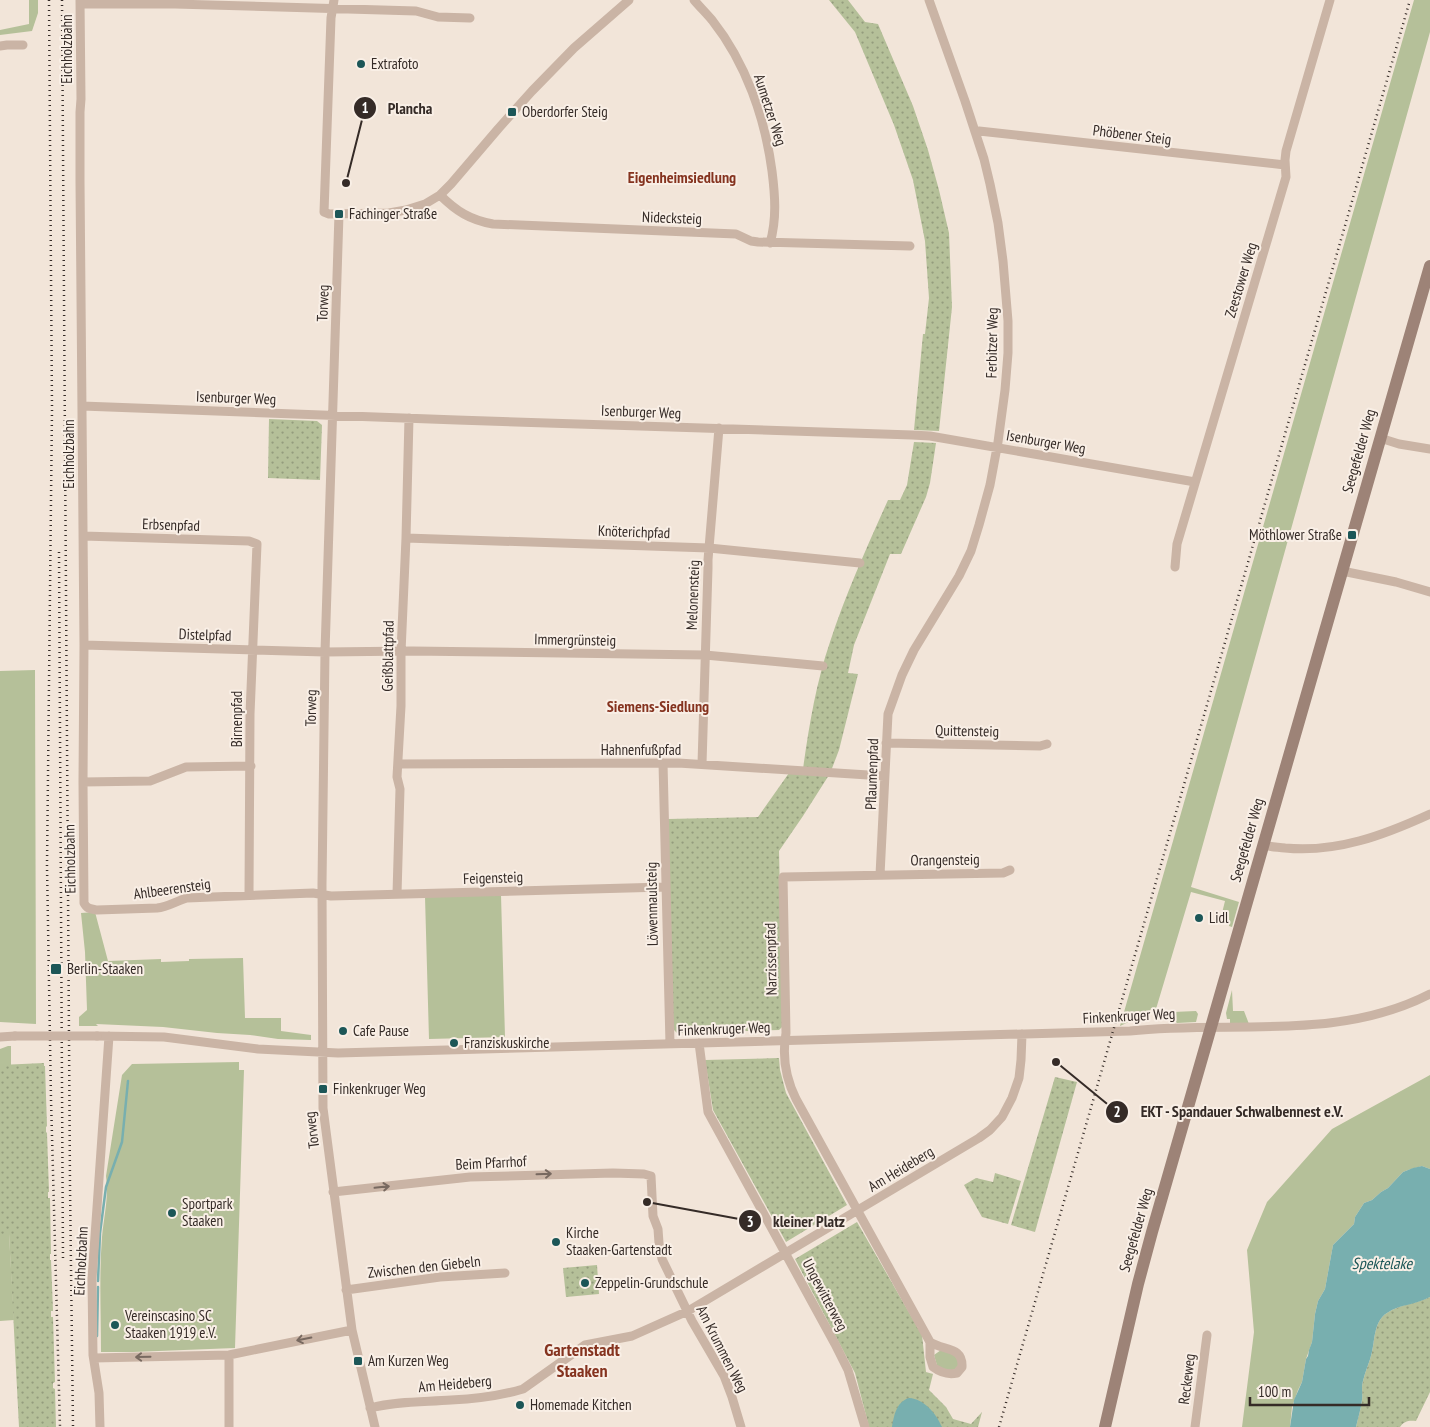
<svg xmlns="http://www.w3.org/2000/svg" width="1430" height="1427" viewBox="0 0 1430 1427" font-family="'PT Sans Narrow',sans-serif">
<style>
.grass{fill:#b5c099}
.park{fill:url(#park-dots)}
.water{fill:#78afaf}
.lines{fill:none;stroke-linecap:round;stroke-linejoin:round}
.stream{stroke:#78afaf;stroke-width:2.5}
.street{stroke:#cab4a5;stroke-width:9}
.secondary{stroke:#9d8377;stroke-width:12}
.rail{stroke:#352b27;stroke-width:2.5;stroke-dasharray:1 4;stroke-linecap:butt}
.street-bridge{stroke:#cab4a5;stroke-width:9}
.oneway{stroke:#786960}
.poi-dot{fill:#1c5657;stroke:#f9efe6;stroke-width:2}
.labels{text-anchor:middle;stroke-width:4;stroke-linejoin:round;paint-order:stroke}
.street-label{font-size:15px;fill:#352b27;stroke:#f9efe6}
.poi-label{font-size:15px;fill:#352b27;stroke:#f9efe6;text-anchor:start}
.neighbourhood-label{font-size:16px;font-weight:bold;fill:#85331f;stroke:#f9efe6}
.water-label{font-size:16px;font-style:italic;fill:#1c5657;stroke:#f9efe6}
.quarter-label{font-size:18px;font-weight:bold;fill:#85331f;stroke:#f9efe6}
.leader{fill:none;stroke:#352b27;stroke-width:2}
.callout-dot{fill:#352b27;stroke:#f9efe6;stroke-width:2}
.mark-label{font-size:15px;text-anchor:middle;font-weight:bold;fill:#fff}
.callout-label{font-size:16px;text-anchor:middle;font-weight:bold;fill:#352b27;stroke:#f9efe6;stroke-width:4;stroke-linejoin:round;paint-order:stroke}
</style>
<defs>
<pattern id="park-dots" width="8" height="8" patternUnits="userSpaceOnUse" patternTransform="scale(1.25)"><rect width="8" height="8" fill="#b5c099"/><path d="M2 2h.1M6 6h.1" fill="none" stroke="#949c7d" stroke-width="1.8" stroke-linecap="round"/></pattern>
</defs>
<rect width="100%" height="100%" fill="#f2e5d9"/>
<path class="grass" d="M29 0H38V13L32 31 0 35V30L29 24Z
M1414 0H1430V32L1191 887 1239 902 1232 927 1229 926V924L1222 922 1224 914 1222 913 1225 901 1191 892 1156 1009 1151 1008 1150 1012 1120 1026Z
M35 670 36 1024 0 1022V671Z
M501 895 505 1037 429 1039 425 897Z
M95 912 108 961 161 959V962L189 961V959L243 958 245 1018H281V1031L311 1035V1040L278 1039 250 1035 217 1033 163 1027 96 1024 98 1026H79V1017L87 1010 85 952 81 913Z
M1232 990 1233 1011H1244L1249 1024H1230V1019H1227L1226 1013Z
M1196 1011 1198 1014 1196 1022 1177 1023 1173 1019V1012Z
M8 1046H11V1065H0V1049Z
M239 1062V1070H244L235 1348 133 1352H101C101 1313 99 1275 102 1237 104 1216 109 1196 106 1176L122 1075 132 1064Z
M1430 1075V1169L1422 1166 1408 1170 1403 1172 1388 1188 1381 1192 1372 1200 1364 1203 1355 1217 1354 1224 1333 1245 1325 1289 1318 1301 1315 1314 1312 1342 1306 1359 1302 1382 1298 1390 1292 1407 1290 1427H1242L1254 1332 1247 1250 1267 1202 1332 1129Z
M0 1234H9L14 1320 0 1321Z
M941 1350 954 1353 960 1363 954 1371 938 1369 934 1355Z"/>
<path class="park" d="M829 0H848L865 22 878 24 913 106 928 150 939 190 949 233 952 307 939 431 914 430 923 334H925L929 298 925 241 913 180 894 125 855 32Z
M269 419 317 421 322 425 320 480 268 478Z
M914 442 936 443 930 483 926 497 901 554H890L854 645 848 673 858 674 839 750 831 771 803 769C809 726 816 683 830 642 846 593 867 547 888 500H900L907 485Z
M789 773 829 775 803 816 779 851 783 1026 779 1030 677 1033 673 1029 668 819 758 817Z
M779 1058 780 1070 786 1093 847 1205 786 1242 713 1110 705 1060Z
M44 1063V1066H45L47 1126 46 1127V1132L47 1133 49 1192H48V1198H50L51 1254H50V1260H51L53 1311H51V1317H53L55 1382 53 1383V1388L55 1389 56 1427H19L9 1234H0V1065Z
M1055 1077 1077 1082 1035 1232 1011 1225Z
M995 1173 1021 1181 1008 1224 982 1217 964 1185 976 1178 993 1182Z
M857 1222 922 1335 926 1372 933 1374 929 1390 946 1407 953 1419 971 1424 982 1412 978 1427H869L855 1373 795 1259Z
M597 1265 599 1294 566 1297 563 1268Z
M1430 1297V1392L1416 1421C1409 1420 1404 1421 1400 1427H1356C1358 1418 1361 1409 1362 1400 1363 1394 1361 1388 1363 1381 1365 1371 1370 1362 1372 1352 1375 1339 1374 1321 1387 1313 1400 1304 1416 1304 1430 1297Z"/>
<path class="water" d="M1422 1166 1430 1169V1297C1416 1305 1400 1304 1387 1313 1374 1321 1375 1339 1372 1352 1370 1362 1365 1371 1363 1381 1361 1388 1363 1394 1362 1400 1361 1409 1358 1418 1356 1427H1290L1294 1400 1302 1382 1306 1359 1308 1356 1309 1350 1312 1342 1315 1314 1318 1301 1325 1289 1333 1245 1354 1224 1355 1217 1364 1203 1372 1200 1381 1192 1388 1188 1403 1172 1413 1168Z
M909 1398C924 1399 936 1413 942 1427H892C894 1416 896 1402 909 1398Z"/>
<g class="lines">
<path class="stream" d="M98 1281 100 1233 106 1187 122 1142 128 1081
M97 1336 98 1287"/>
<path class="street" d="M80 0 81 99 80 112V181L84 645 83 782 84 903C87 909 91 909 97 910L157 908C168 907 176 901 187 898L313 893 331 896 665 887
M334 0 331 18 324 212 329 214 389 213 406 210 425 204 440 195 451 184 498 129 532 91 574 48 629 0
M694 0C700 7 706 13 712 20 746 63 765 118 772 171 775 195 777 219 770 243
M81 4H175L416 11 438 17 470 18
M0 46 7 45H23
M975 132 979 131 1285 165
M440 195C456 211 470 220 493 224L736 234 751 241 758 242 910 246
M339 214 325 652 322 885 323 1108 352 1330 375 1427
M82 406 457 420 912 435 930 436 1195 482
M1380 438 1399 444 1430 449
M83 536 249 541 257 544 250 714 249 895
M406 538 709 548 860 563
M1175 567 1177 544 1286 177 1285 160 1286 151 1330 0
M1342 571 1396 582 1430 592
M84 645 325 652 412 651 705 655 823 666
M886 743 1040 746 1047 744
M663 763 670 1044
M398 764 678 763 884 776
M702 764 708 568V560L719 428
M83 782 150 781 186 767 251 766
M1263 845C1270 847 1278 847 1285 848 1337 853 1384 835 1430 814
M880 875 888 714 902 675 914 650 959 576 971 551 979 525 990 485 998 442 1005 390 1008 353V321L1003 261 998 223 990 184 984 159 965 101 929 0
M397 894 400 789 397 777 401 706V652L406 538 409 418
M97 1036 164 1037 258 1049 338 1053 1130 1031C1230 1020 1337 1042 1430 994
M0 1037 15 1036
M699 1043 708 1112 835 1344 848 1370 865 1427
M333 1192 470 1177 613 1173 644 1174 651 1176 653 1216 658 1229 659 1243 662 1259 692 1321 724 1376 732 1397 741 1427
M346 1290 440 1277 505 1273
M930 1342C944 1351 963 1346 962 1367L957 1373C948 1375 941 1373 933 1367L930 1357V1342L796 1099C786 1079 782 1056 786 1033L783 877 1003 873 1010 870
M94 1358 229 1355 352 1330
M370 1408C397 1401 424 1402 451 1400 475 1399 500 1396 523 1389L585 1345 632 1336 688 1311 979 1138 990 1130 1002 1117 1012 1098 1019 1078 1021 1060 1022 1034
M100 1427 99 1393 93 1355 92 1279 109 1036
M229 1427V1355
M1195 1427 1207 1335"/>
<path class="secondary" d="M1105 1427 1138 1284 1152 1232 1430 266"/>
<path class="rail" d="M49 0 52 409 47 866 51 1099 60 1427
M62 0 70 1186 73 1427
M59 552 63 1262
M999 1427 1410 0"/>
<path class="street-bridge" d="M15 1036H97"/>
</g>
<defs><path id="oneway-shaft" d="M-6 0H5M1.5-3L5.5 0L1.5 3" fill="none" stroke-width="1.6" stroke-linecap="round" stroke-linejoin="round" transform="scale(1.25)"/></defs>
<g class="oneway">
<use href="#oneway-shaft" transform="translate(544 1174) rotate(-2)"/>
<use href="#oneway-shaft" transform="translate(382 1187) rotate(-6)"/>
<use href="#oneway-shaft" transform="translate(304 1339) rotate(169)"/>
<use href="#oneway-shaft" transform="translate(143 1357) rotate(179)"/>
</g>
<g class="poi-dot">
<circle cx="361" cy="64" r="5"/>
<rect x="507" y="107" width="10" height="10" rx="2.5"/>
<rect x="334" y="209" width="10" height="10" rx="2.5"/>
<rect x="1347" y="530" width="10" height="10" rx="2.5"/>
<circle cx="1199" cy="918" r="5"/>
<rect x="50" y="963" width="12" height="12" rx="2.5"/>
<circle cx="343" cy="1031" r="5"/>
<circle cx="454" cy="1043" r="5"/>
<rect x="318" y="1084" width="10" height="10" rx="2.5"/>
<circle cx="172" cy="1213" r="5"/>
<circle cx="556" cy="1242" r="5"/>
<circle cx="585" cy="1283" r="5"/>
<circle cx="115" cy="1325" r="5"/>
<rect x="353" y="1356" width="10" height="10" rx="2.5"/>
<circle cx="520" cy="1405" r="5"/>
</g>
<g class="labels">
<g class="street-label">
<text transform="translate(67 49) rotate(-90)" y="5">Eichholzbahn</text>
<text transform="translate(770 110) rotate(72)" y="5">Aumetzer Weg</text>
<text transform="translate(1132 135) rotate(7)" y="5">Phöbener Steig</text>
<text transform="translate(672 218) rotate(2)" y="5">Nidecksteig</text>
<text transform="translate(1241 280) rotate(-73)" y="5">Zeestower Weg</text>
<text transform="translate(323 303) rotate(-88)" y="5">Torweg</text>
<text transform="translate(992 343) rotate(-89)" y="5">Ferbitzer Weg</text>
<text transform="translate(236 398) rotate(2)" y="5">Isenburger Weg</text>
<text transform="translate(641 412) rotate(2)" y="5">Isenburger Weg</text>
<text transform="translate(1046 442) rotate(10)" y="5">Isenburger Weg</text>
<text transform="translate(1359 451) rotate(-74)" y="5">Seegefelder Weg</text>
<text transform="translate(69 454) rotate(-90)" y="5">Eichholzbahn</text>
<text transform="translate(171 525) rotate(2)" y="5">Erbsenpfad</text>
<text transform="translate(634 532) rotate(2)" y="5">Knöterichpfad</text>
<text transform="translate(693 595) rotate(-88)" y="5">Melonensteig</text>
<text transform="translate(205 635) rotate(2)" y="5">Distelpfad</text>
<text transform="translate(575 640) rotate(1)" y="5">Immergrünsteig</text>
<text transform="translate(388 656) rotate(-89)" y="5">Geißblattpfad</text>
<text transform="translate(311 708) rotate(-89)" y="5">Torweg</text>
<text transform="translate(237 719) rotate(-90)" y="5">Birnenpfad</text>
<text transform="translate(967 731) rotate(1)" y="5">Quittensteig</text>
<text x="641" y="755">Hahnenfußpfad</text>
<text transform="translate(872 774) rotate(-88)" y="5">Pflaumenpfad</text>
<text transform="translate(1247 840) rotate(-74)" y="5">Seegefelder Weg</text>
<text transform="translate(70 859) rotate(-91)" y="5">Eichholzbahn</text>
<text transform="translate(945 860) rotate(-1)" y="5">Orangensteig</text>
<text transform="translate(493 878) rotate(-2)" y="5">Feigensteig</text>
<text transform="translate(172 889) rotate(-8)" y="5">Ahlbeerensteig</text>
<text transform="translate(652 904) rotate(-91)" y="5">Löwenmaulsteig</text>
<text transform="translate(771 959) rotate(-91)" y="5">Narzissenpfad</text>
<text transform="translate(1129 1016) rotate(-3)" y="5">Finkenkruger Weg</text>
<text transform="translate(724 1029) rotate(-2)" y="5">Finkenkruger Weg</text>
<text transform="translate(312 1130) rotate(-97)" y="5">Torweg</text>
<text transform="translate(491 1163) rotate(-3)" y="5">Beim Pfarrhof</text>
<text transform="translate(901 1169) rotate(-31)" y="5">Am Heideberg</text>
<text transform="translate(1136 1230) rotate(-74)" y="5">Seegefelder Weg</text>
<text transform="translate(81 1261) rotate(-87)" y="5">Eichholzbahn</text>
<text transform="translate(424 1267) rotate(-6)" y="5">Zwischen den Giebeln</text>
<text transform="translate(825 1295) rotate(62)" y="5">Ungewitterweg</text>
<text transform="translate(722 1349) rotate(63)" y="5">Am Krummen Weg</text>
<text transform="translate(1187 1379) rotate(-83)" y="5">Reckeweg</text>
<text transform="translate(455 1384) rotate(-5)" y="5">Am Heideberg</text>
</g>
<g class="poi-label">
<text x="371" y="69">Extrafoto</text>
<text x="522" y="117">Oberdorfer Steig</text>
<text x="349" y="219">Fachinger Straße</text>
<text x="1342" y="540" text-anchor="end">Möthlower Straße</text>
<text x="1209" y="923">Lidl</text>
<text x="67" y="974">Berlin-Staaken</text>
<text x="353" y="1036">Cafe Pause</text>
<text x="464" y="1048">Franziskuskirche</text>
<text x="333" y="1094">Finkenkruger Weg</text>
<text x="182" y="1209">Sportpark<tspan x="182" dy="17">Staaken</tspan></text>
<text x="566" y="1238">Kirche<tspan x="566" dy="17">Staaken-Gartenstadt</tspan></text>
<text x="595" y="1288">Zeppelin-Grundschule</text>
<text x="125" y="1321">Vereinscasino SC<tspan x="125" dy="17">Staaken 1919 e.V.</tspan></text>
<text x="368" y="1366">Am Kurzen Weg</text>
<text x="530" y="1410">Homemade Kitchen</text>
</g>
<g class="neighbourhood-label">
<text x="682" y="183">Eigenheimsiedlung</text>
<text x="658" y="712">Siemens-Siedlung</text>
</g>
<g class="water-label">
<text x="1382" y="1269">Spektelake</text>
</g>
<g class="quarter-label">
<text x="582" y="1356">Gartenstadt<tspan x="582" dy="21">Staaken</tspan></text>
</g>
</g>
<path class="leader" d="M346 183L365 108M1056 1062L1117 1112M647 1202L750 1221"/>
<g class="callout-dot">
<circle cx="346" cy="183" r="5"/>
<circle cx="1056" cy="1062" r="5"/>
<circle cx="647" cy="1202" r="5"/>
<circle cx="365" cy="108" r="12"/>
<circle cx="1117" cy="1112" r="12"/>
<circle cx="750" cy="1221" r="12"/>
</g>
<g class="mark-label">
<text x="365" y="113">1</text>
<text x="1117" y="1117">2</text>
<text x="750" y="1227">3</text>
</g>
<g class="callout-label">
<text x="410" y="114">Plancha</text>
<text x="1242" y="1117">EKT - Spandauer Schwalbennest e.V.</text>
<text x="809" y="1227">kleiner Platz</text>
</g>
<path d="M1250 1397v8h119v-8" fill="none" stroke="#352b27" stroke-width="2.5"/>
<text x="1258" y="1397" font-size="15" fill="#352b27" stroke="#f9efe6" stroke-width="4" paint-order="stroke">100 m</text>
</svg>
